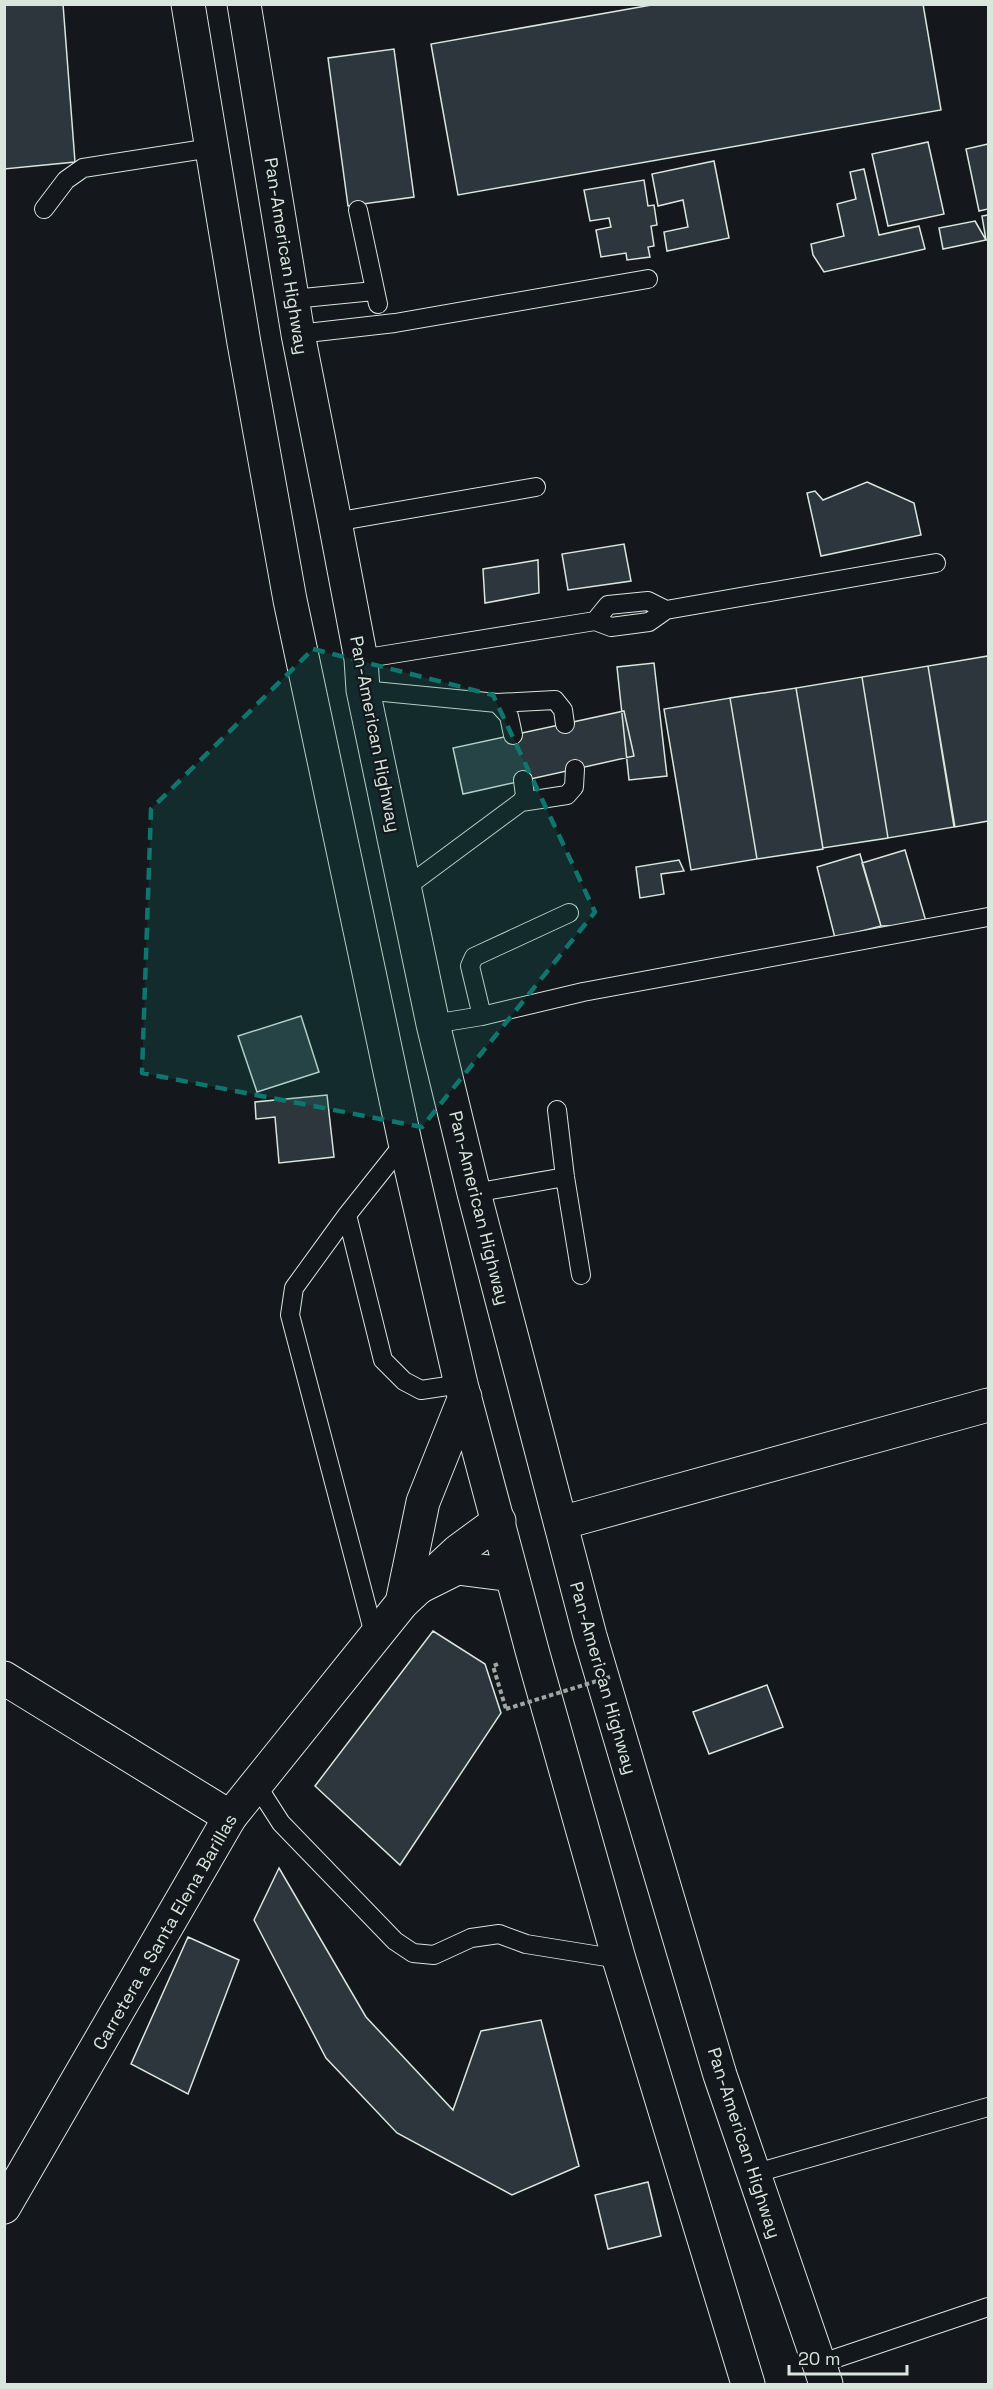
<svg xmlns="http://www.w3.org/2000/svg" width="993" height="2389" viewBox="0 0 993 2389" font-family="'Space Grotesk',sans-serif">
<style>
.building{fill:#2c363c;stroke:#d8e6dc;stroke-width:1.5}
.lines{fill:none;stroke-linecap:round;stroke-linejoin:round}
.lane-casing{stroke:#d8e6dc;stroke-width:20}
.street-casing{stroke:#d8e6dc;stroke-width:35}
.secondary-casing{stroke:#d8e6dc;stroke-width:35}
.highway-casing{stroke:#d8e6dc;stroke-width:35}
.path{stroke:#9da8a2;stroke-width:4;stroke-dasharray:4.5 3;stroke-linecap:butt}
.lane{stroke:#14181c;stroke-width:18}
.street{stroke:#14181c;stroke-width:33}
.secondary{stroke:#14181c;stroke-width:33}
.highway{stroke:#14181c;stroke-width:33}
.path-bridge{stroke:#9da8a2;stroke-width:4;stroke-dasharray:4.5 3;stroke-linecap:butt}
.marked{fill:#0f766e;fill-opacity:0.2;stroke:#0f766e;stroke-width:4.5;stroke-dasharray:12 8;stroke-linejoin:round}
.labels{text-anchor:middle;stroke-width:4.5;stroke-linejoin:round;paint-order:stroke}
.street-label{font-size:18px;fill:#d8e6dc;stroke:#14181c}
</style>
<rect width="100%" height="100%" fill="#14181c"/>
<path class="building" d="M4 4H63L75 162 4 169Z
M657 4H923L941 110 458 195 431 44Z
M394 49 414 197 348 206 328 58Z
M928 142 944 214 888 226 872 154Z
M988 144V209L979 211 966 149Z
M714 161 729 238 667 251 664 232 688 227 683 200 658 206 652 174Z
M864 169 879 235 919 226 925 249 824 272 813 255 811 244 844 236 837 204 856 199 850 172Z
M644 180 648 206 654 205 657 225 651 226 654 246 648 247 650 257 627 260 626 253 601 257 596 230 611 227 609 218 590 221 584 190Z
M988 215V240H986L982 216Z
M975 221 986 240 943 249 939 228Z
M867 482 914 503 921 535 821 556 807 493 815 491 823 500Z
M624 544 631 581 568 590 562 554Z
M538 560 539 593 485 603 483 569Z
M988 656V821L955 827 928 666Z
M654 663 667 776 629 780 617 667Z
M928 666 954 827 888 838 862 677Z
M862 677 888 838 823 848 796 688Z
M796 688 823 849 757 859 730 698Z
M730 698 757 859 691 870 664 709Z
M624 711 634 756 463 794 453 748Z
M905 850 927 925 881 926 862 863Z
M860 854 881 926 835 938 817 867Z
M679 860 684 871 661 874 664 894 640 898 636 867Z
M301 1016 319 1072 257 1092 238 1036Z
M327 1095 334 1157 279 1163 275 1117 256 1119 255 1102Z
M433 1631 485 1664 501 1713 400 1865 315 1786Z
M767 1685 783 1727 709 1754 693 1712Z
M279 1868 366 2017 453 2110 481 2031 541 2020 579 2166 512 2195 397 2133 326 2058 254 1920Z
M188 1937 239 1960 188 2094 131 2064Z
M648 2182 661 2236 608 2249 595 2195Z"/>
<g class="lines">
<g class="lane-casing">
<path id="lane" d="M44 209 66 180 83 168 211 148
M358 210 378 304
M293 299 374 291
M298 334 395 323 648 279
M335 522 536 487
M595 621 611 627 649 622 666 610
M361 659 595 621 608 605 648 601 666 610 936 563
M363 690 497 703 509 716 513 735
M497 703 555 700 563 710 565 724
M521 802 567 795 574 787 575 769
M405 888 521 802 525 796 523 780
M482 1016 470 966 474 957 569 913
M433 1024 482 1016 583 992 988 917
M557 1110 565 1177 581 1275
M474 1193 565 1177
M347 1215 383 1360 404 1381 421 1390 461 1384
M375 1638 290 1315 294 1288 347 1215 405 1142
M256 1784 281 1823 395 1941 413 1953 434 1955 471 1938 499 1934 526 1944 619 1959
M753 2174 988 2107
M819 2364 988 2307"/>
</g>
<g class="street-casing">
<path id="street" d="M561 1523 988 1405
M4 1678 230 1817"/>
</g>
<g class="secondary-casing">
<path id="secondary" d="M4 2207 230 1817 402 1603 458 1551 499 1521"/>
</g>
<g class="highway-casing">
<path id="highway" d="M188 4 244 343 290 600 405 1142 461 1384 533 1654 619 1959 748 2384
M244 4 298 334 335 522 361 659 363 690 433 1024 474 1193 590 1636 720 2075 826 2384
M419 1587 457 1568 512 1575
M402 1603 423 1502 465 1397"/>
</g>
<path class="path" d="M498 1664 493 1666 506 1709"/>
<use href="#lane" class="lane"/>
<use href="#street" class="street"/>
<use href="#secondary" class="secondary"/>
<use href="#highway" class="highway"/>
<path class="path-bridge" d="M506 1709 610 1677"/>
</g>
<path class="marked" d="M313 649 493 695 595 912 422 1127 142 1073 151 809Z"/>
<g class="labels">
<g class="street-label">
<text transform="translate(286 256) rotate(81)" y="6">Pan-American Highway</text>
<text transform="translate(375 734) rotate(79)" y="6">Pan-American Highway</text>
<text transform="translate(479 1208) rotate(76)" y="6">Pan-American Highway</text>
<text transform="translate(603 1678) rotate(74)" y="6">Pan-American Highway</text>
<text transform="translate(165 1932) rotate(-60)" y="6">Carretera a Santa Elena Barillas</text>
<text transform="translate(744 2143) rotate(72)" y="6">Pan-American Highway</text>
</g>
</g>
<rect width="993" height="2389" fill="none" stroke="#d8e6dc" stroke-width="12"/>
<path d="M789 2365v9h118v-9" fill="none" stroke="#d8e6dc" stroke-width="3"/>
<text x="798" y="2365" font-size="18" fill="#d8e6dc" stroke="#14181c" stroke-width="4.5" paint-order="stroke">20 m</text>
</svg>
